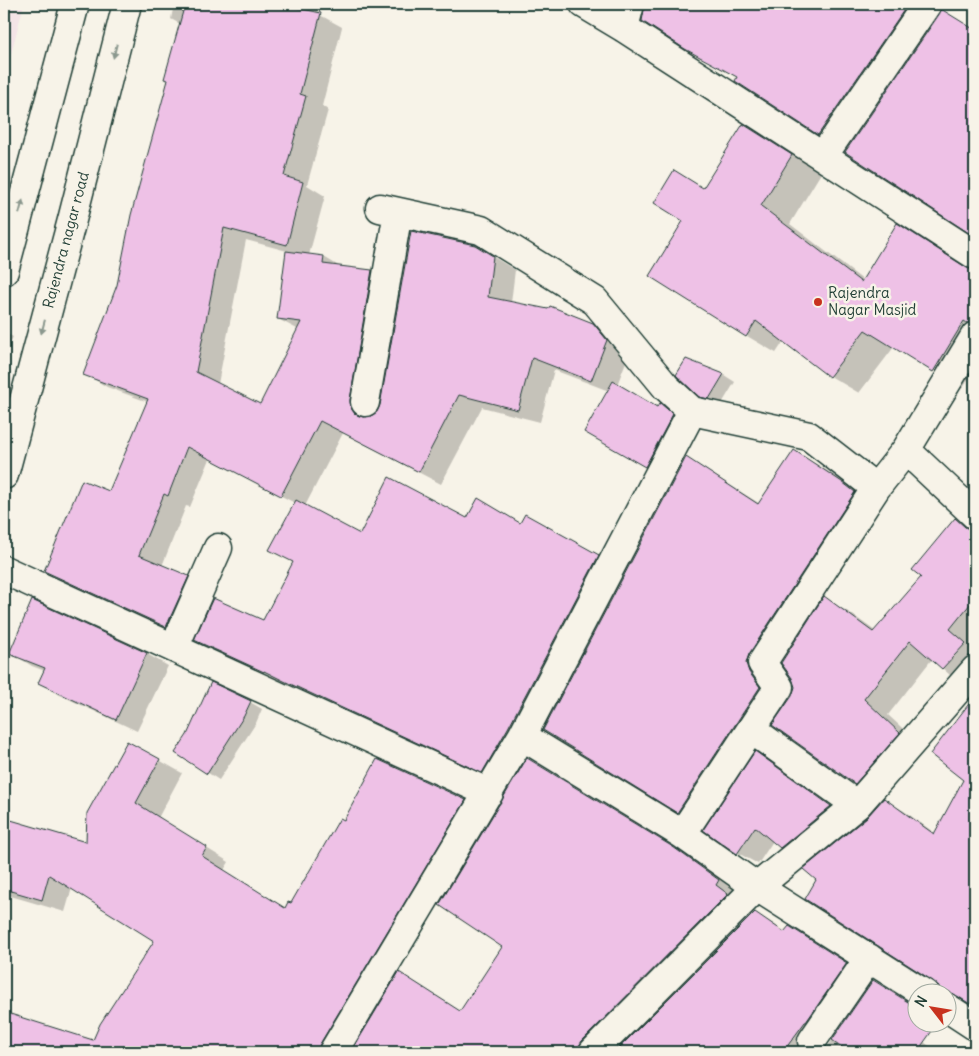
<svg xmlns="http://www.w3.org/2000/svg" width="979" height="1056" viewBox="0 0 979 1056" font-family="Delius,sans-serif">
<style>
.built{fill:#f4e4e7}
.shadow{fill:#0003;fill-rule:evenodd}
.building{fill:#eec1e6;stroke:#1f3d34}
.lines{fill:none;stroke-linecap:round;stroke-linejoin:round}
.minor-casing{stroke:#1f3d34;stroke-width:31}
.major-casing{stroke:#1f3d34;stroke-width:31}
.minor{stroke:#f7f3e8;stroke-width:28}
.major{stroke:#f7f3e8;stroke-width:28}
.oneway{fill:#8b988e}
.poi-dot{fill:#c8321e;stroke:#f7f3e8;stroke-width:2}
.labels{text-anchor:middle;stroke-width:5;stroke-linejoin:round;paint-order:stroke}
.street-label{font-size:15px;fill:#1f3d34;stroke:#f7f3e8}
.poi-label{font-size:15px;fill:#1f3d34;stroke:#f7f3e8;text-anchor:start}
</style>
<rect width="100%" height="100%" fill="#f7f3e8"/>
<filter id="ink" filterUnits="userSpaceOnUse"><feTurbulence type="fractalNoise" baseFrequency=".02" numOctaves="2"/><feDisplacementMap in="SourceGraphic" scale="10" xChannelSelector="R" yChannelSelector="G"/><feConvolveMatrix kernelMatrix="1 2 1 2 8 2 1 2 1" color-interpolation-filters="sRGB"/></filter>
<g filter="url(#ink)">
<path class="built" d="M4 4H24L4 80Z"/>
<path class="shadow" d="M174 4H275L320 15 342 27 322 106 328 110 307 185 325 196 309 255 324 257 342 268 372 271 394 284 372 413V417L378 412 475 246 515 270 511 303 592 324 615 337 629 354 617 385 658 409 660 404 683 418 668 480 586 432 609 391 554 370 540 422 482 407 441 484 343 433 305 506 360 536 467 519 520 524 598 556 621 569 506 785 308 694 287 683V684L219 653 196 640 264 621 294 563 271 549 295 503 210 459 190 507 186 506 162 566 188 577 210 589 189 639 68 583 46 571 110 493 148 402 107 387 85 374 118 285 169 80 180 24 171 19ZM246 240 287 251 278 319 299 330 260 406 218 384Z
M625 4H933L940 8 844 148 819 134 737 81 739 78 646 5 642 10Z
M942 10 975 30V235L846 152Z
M743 125 773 142 821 173 790 224 863 280 898 225 927 242 975 273V368L963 388 894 347 859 393 830 376 784 341 776 353 747 336 651 275Z
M4 332 13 337 4 354Z
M687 361 724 375 735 382 721 405 712 403 700 396Z
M795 452 818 465 866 496 772 668 701 825 544 730 686 458 709 472 760 504Z
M956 520 975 531V643L974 644 975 645V689L950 675 932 659 888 715 924 748 880 798 855 783 793 696 824 598 850 613 875 631 922 577Z
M33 602 147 654 168 666 137 731 60 695 39 683 45 671 32 666 11 653Z
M975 698V1006L946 990 868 818 884 800 904 811 936 834 965 779 932 753Z
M250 702 262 709 256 723 219 780 177 753Z
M756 753 776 765 850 818 801 859 780 847 773 841 758 864 738 853Z
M159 760 182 773 158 818 229 862 224 870 286 909 291 905 344 822 465 801 488 814 346 1052H106L92 1044 156 941 72 888 65 912 4 894V819L87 844Z
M551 773 697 862 742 894 607 1052H353L400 973 423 987 461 1012 504 947Z
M755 913 786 932 789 927 845 962 836 974 859 992 822 1046 820 1052H617Z
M862 999 885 1012 937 1052H824Z
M4 1013 62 1031 81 1042 78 1052H4Z"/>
<path class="building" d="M185 4H280L321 13 300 94 306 96 284 176 303 182 287 245 224 228 196 372 260 404 301 322 277 319 286 251 324 256 323 264 372 270 350 400 351 408 355 414 363 417 371 416 377 412 380 405 411 231 475 245 493 256 488 297 548 309 550 306 593 323 607 340 591 381 532 358 518 410 459 395 419 472 320 421 281 496 187 447 168 496 164 494 139 555 189 576 166 627 44 571 82 480 109 491 148 399 83 375 117 285 131 215 168 80 164 79Z
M645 4H908L818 135 735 81 737 77 685 49 642 21Z
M941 9 975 30V237L845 152 940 13Z
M743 124 792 155 761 206 861 282 897 223 967 268 975 270V320L967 323 964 321 933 372 865 330 829 377 756 321 746 337 649 276 683 221 654 203 674 170 703 188Z
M686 359 724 374 709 399 699 397 676 375Z
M613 381 657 407 660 403 673 414 645 467 584 432Z
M794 450 842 482 855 492 749 654 746 663 749 672 760 687 677 813 543 730 686 457 758 504Z
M389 477 467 518 478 498 520 523 525 514 599 555 508 728 482 773 284 681 264 671V672L194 640 213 598 263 620 293 562 269 550 296 500 360 534Z
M955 518 965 527 971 530H975V598L950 629 966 643 942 669 910 641 864 699 900 733 855 784 772 725 792 696 795 687 792 678 781 663 824 596 873 632 921 577 912 570Z
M32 600 147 653 116 720 38 683 45 668 9 654Z
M211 682 251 701 244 716 207 774 175 753 187 735Z
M975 696V1007L954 994 947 991 940 993 939 986 933 981 805 899 816 880 803 869 867 817 884 798 934 834 963 780 930 754Z
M127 741 160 759 136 803 207 847 202 856 285 908 288 902 291 903 340 818 344 820 377 759 466 800 320 1044 317 1052H4V1012L93 1040 100 1024 154 941 49 875 42 900 4 889V818L86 842 87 813Z
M755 751 831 806 780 848 755 827 737 854 703 830Z
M527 758 673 847 719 880 716 885 728 894 582 1041 578 1048V1052H351L399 972 460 1011 502 947 439 905Z
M755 912 784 932 789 926 847 963 806 1022H805L783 1052H615Z
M873 980 916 1007V1024H937L917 1052H849L832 1040Z"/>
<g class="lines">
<g class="minor-casing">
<path id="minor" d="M584 4 624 28 975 255
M624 28 630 4
M823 156 927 4
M380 208 481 230 595 301 666 387 692 411 809 436 876 488
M365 402 398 212
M906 450 975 515
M4 570 489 793
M174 648 218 548
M752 730 857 805
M522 736 682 834 757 887 925 994
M682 834 779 687 762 663 876 488 906 450 975 336
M946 1007 975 1026
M812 1041 869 958
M333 1052 522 736 692 411
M593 1052 757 887 857 805 975 670"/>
</g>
<g class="major-casing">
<path id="major" d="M4 271 75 4
M4 475 72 220 127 4"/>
</g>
<use href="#minor" class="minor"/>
<use href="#major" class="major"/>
</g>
<defs><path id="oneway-solid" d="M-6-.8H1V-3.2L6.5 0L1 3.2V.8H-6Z" transform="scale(1.25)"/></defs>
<g class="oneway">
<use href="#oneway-solid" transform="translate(115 51) rotate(104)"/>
<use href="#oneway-solid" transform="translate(21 207) rotate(-75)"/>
<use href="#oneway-solid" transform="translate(43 327) rotate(105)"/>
</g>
</g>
<circle class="poi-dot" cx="818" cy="302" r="5"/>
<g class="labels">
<g class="street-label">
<text transform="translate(66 240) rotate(-75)" y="5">Rajendra nagar road</text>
</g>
<g class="poi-label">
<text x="828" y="298">Rajendra<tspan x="828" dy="17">Nagar Masjid</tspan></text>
</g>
</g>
<rect width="979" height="1056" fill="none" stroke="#f7f3e8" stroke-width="20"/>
<rect x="10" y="10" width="959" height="1036" fill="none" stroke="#1f3d34" stroke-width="2" filter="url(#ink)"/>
<g transform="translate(932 1008) rotate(301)"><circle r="24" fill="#f7f3e8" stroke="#a1aaa0"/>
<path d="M0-4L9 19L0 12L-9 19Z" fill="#c8321e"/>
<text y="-8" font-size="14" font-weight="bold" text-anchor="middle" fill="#1f3d34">N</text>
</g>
</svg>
